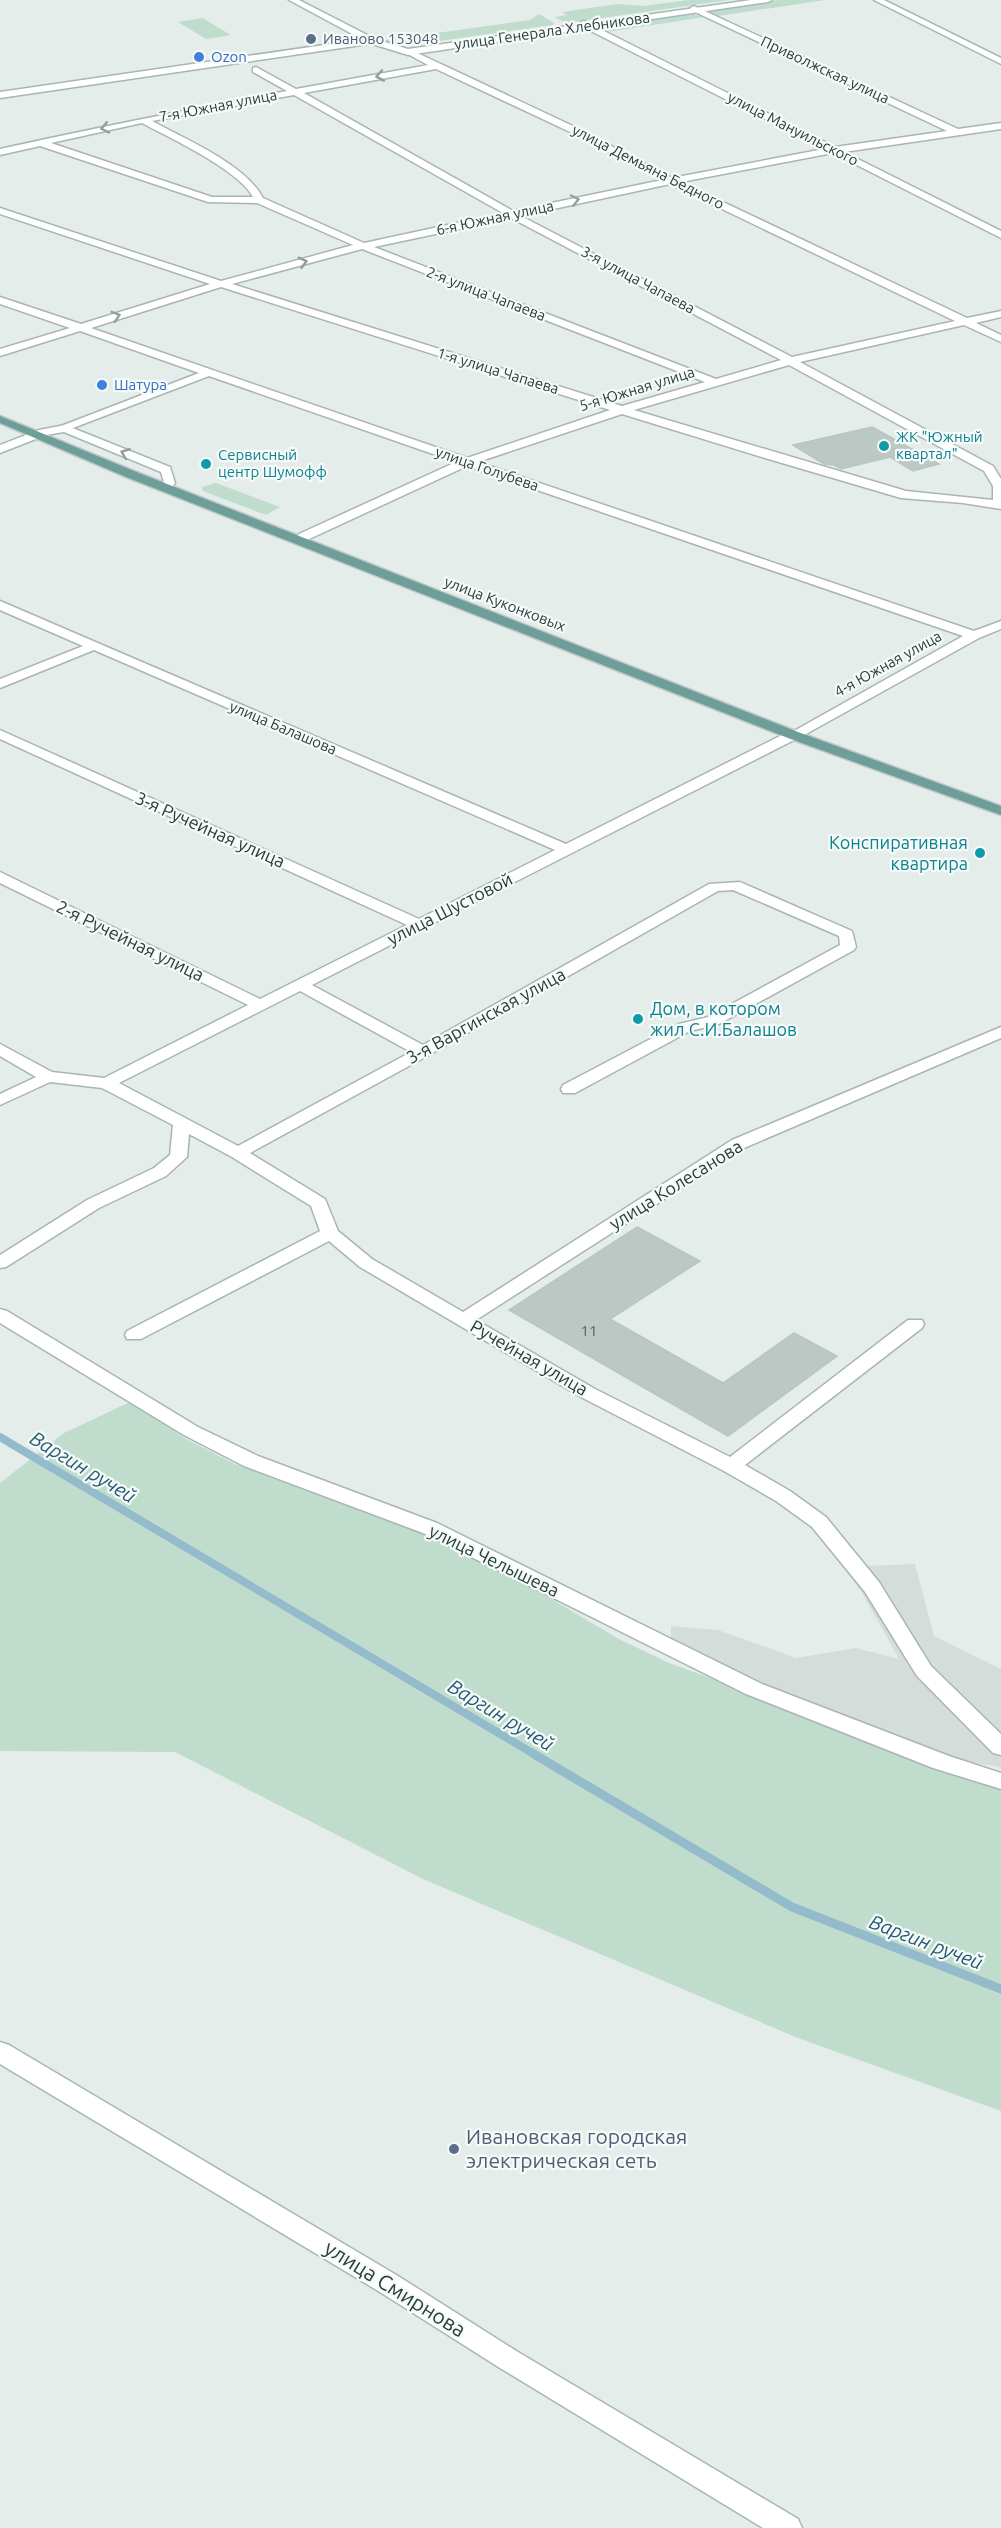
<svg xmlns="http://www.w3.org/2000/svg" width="1001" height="2528" viewBox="0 0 1001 2528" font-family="Ubuntu,sans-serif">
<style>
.built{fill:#d4ddda}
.green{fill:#c0dccc}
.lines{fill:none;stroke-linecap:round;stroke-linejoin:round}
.stream-far1{stroke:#93bbcc;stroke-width:8}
.stream{stroke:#93bbcc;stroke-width:9}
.building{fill:#bbc8c4;stroke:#b8c6c2;stroke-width:1.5}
.street-casing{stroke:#a8b5b3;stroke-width:3}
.secondary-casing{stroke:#a5b8b4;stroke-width:3}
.primary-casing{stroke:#c2c9c8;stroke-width:3}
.street{fill:#fff;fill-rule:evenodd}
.secondary{fill:#fff;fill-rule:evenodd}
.primary{fill:#6e9e99;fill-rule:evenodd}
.oneway{stroke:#929e9d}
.service-dot{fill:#5c6f8a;stroke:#f6faf8;stroke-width:2}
.shop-dot{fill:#3f7fe0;stroke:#f6faf8;stroke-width:2}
.culture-dot{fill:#0f9aa8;stroke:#f6faf8;stroke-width:2}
.labels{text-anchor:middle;stroke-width:4.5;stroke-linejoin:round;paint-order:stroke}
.far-street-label{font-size:15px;fill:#263e3b;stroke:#f6faf8}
.far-service-label{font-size:15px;fill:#4e5e75;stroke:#f6faf8;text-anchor:start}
.far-shop-label{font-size:15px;fill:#366cbe;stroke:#f6faf8;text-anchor:start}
.far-culture-label{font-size:15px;fill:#0d838f;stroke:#f6faf8;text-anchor:start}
.number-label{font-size:15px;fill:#4b605d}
.street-label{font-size:18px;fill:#263e3b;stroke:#f6faf8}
.culture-label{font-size:18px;fill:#0d838f;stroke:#f6faf8;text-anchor:end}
.water-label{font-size:20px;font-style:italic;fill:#255c74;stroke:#f6faf8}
.near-service-label{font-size:21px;fill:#4e5e75;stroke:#f6faf8;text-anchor:start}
.near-street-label{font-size:21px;fill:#263e3b;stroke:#f6faf8}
</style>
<rect width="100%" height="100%" fill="#e5edeb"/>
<path class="built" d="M915 1564 934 1636 1001 1669V1767L946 1759 880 1729 757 1682 671 1646V1626L718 1630 796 1658 856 1648 899 1659 861 1591 849 1575 866 1566Z"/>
<path class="green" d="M688 0H729L574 22 562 21 554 17 567 15 562 12 618 4 643 6Z
M778 0H825L718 16 706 10Z
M688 13 705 17 607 32 601 28 603 26Z
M539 14 554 23 553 25 411 45H394L379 41 530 20Z
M203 18 204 19 231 35 206 39 178 22Z
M216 483 280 507 266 515 203 491 202 487Z
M130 1402 188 1440 235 1464 291 1483 353 1500 507 1573 619 1639 669 1663 1001 1784V2111L798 2038 423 1879 175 1752 0 1751V1483L64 1433Z"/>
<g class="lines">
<path class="stream-far1" d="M0 1437 534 1754"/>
<path class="stream" d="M532 1753 792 1907 1001 1989"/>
</g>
<path class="building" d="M872 427 939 464 913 471 890 457 841 469 834 465 824 464 793 445Z
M637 1227 700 1261 610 1319 723 1383 794 1333 837 1356 728 1436 509 1310Z"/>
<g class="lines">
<g class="street-casing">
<path id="street" d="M874 0H884L1001 58V64Z
M694 6 958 129 1001 123V129L844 152 1001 231V238L833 153 681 182 967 318 1001 311V317L976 323 1001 335V342L964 325 800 362 993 466 1001 479V509L963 503 901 498 765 458 622 414 478 462 974 631 1001 621V629L979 638 806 734 800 735 798 738 312 985 423 1045 709 884 740 882 852 931 856 947 854 950 719 1024 690 1031 575 1093H563L561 1089 563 1085 679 1024 708 1017 840 945 839 936 733 890 718 891 429 1055 250 1153 325 1199 338 1231 372 1259 463 1312 732 1140 1001 1027V1038L744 1148 476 1320 595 1389 730 1457 908 1320H922L924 1324 922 1328 745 1465 790 1491 826 1517 879 1582 931 1666 1001 1734V1755L993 1753 917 1676 865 1592 812 1527 776 1501 724 1471 581 1397 360 1267 329 1241 141 1339H127L125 1335 127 1331 320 1231 311 1206 232 1157 189 1134 187 1157 166 1176 99 1208 6 1267 0 1268V1255L87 1200 154 1168 170 1155 173 1125 102 1088 50 1082 0 1105V1094L36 1077 0 1056V1044L52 1072 104 1078 248 1005 0 883V872L260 999 407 925 0 739V730L419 919 555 850 94 650 0 688V679L83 646 0 610V601L566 844 788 732 794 731 963 636 467 466 307 540H299L297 537 299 534 456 462 209 376 65 431 61 430V426L199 373 80 331 0 356V349L70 328 0 304V297L81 324 210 284 0 214V208L221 281 353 245 257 203 208 202 40 146 0 155V149C95 128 191 109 287 91L253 72V68L256 67 296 89 428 65 404 52 411 50 577 128 672 178 824 149 581 26V22L584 21 835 147 947 131 691 10 690 8ZM436 69 570 132 662 180 513 211 304 93ZM294 95 503 213 364 243 263 198C245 164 185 139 152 121ZM142 123C170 138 239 170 253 197H212L51 143ZM670 184 955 321 792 357 521 216ZM511 218 781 360 716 379 374 247ZM362 249 705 382 622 406 232 284ZM221 287 610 410 467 458 91 328ZM789 365 984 471 993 486V500L906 491 634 410ZM300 991 411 1052 238 1146 119 1083Z
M372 38 376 41 375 43 0 98V92Z
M0 1309 7 1311 198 1427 258 1456 437 1523 762 1684 949 1756 1001 1773V1789L933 1768 746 1694 423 1533 244 1466 184 1435 0 1323Z"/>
</g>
<g class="secondary-casing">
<path id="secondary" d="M289 0H299L375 39 408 49 751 0H772L768 2 408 55 369 43Z
M65 425 170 467 175 483 173 486H165L161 472 64 432 46 435 0 453V445L39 430Z
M0 2042 9 2045 398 2276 518 2352 798 2519 802 2528H763L500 2368 380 2292 0 2064Z"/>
</g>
<g class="primary-casing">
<path id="primary" d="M0 416 134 471 798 732 1001 806V815L788 738 126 477 0 423Z"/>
</g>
<use href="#street" class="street"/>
<use href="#secondary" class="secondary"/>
<use href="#primary" class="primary"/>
</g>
<defs><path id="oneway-chevron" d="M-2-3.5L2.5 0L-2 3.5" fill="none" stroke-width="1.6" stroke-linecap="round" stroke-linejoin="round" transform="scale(1.5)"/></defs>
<g class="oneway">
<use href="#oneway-chevron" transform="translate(380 76) rotate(170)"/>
<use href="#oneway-chevron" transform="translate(105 128) rotate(168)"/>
<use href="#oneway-chevron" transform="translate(575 200) rotate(-12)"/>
<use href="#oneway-chevron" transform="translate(303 262) rotate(-15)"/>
<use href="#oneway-chevron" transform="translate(116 316) rotate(-17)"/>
<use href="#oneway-chevron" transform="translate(125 453) rotate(-158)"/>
</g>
<g class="service-dot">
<circle cx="311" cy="39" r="6"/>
<circle cx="454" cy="2149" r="6"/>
</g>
<g class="shop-dot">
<circle cx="199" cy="57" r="6"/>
<circle cx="102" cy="385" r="6"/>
</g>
<g class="culture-dot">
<circle cx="884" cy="446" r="6"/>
<circle cx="206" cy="464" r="6"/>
<circle cx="980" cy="853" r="6"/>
<circle cx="638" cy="1019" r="6"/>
</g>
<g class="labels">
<g class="far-street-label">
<text transform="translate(552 31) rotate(-8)" y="5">улица Генерала Хлебникова</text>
<text transform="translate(825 70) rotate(25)" y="5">Приволжская улица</text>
<text transform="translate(218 106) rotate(-11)" y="5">7-я Южная улица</text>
<text transform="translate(793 129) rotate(27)" y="5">улица Мануильского</text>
<text transform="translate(648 167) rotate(27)" y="5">улица Демьяна Бедного</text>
<text transform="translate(495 218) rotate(-12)" y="5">6-я Южная улица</text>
<text transform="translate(638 280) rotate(28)" y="5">3-я улица Чапаева</text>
<text transform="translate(486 294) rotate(21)" y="5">2-я улица Чапаева</text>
<text transform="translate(498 371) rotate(17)" y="5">1-я улица Чапаева</text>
<text transform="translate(637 389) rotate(-17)" y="5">5-я Южная улица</text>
<text transform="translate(487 469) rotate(19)" y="5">улица Голубева</text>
<text transform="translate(505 604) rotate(21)" y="5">улица Куконковых</text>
<text transform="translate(888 664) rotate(-29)" y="5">4-я Южная улица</text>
<text transform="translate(283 728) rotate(23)" y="5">улица Балашова</text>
</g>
<g class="far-service-label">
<text x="323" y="44">Иваново 153048</text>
</g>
<g class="far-shop-label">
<text x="211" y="62">Ozon</text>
<text x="114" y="390">Шатура</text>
</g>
<g class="far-culture-label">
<text x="896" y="442">ЖК "Южный<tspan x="896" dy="17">квартал"</tspan></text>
<text x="218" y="460">Сервисный<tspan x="218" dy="17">центр Шумофф</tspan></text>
</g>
<g class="number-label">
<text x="589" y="1336">11</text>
</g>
<g class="street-label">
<text transform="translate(210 830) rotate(24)" y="6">3-я Ручейная улица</text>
<text transform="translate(450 909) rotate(-27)" y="6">улица Шустовой</text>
<text transform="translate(130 941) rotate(26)" y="6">2-я Ручейная улица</text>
<text transform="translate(486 1016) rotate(-29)" y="6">3-я Варгинская улица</text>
<text transform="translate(676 1185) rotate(-32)" y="6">улица Колесанова</text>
<text transform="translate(529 1358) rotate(30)" y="6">Ручейная улица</text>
<text transform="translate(494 1561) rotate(26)" y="6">улица Челышева</text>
</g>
<g class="culture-label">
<text x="968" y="849">Конспиративная<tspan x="968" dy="21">квартира</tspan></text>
<text x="650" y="1015" text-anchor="start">Дом, в котором<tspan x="650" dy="21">жил С.И.Балашов</tspan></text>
</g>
<g class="water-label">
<text transform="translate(83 1467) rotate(31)" y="7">Варгин ручей</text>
<text transform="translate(501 1715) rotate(31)" y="7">Варгин ручей</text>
<text transform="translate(926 1942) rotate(21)" y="7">Варгин ручей</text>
</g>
<g class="near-service-label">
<text x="466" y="2144">Ивановская городская<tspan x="466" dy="24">электрическая сеть</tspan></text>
</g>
<g class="near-street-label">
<text transform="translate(395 2289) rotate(32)" y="7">улица Смирнова</text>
</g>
</g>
</svg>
